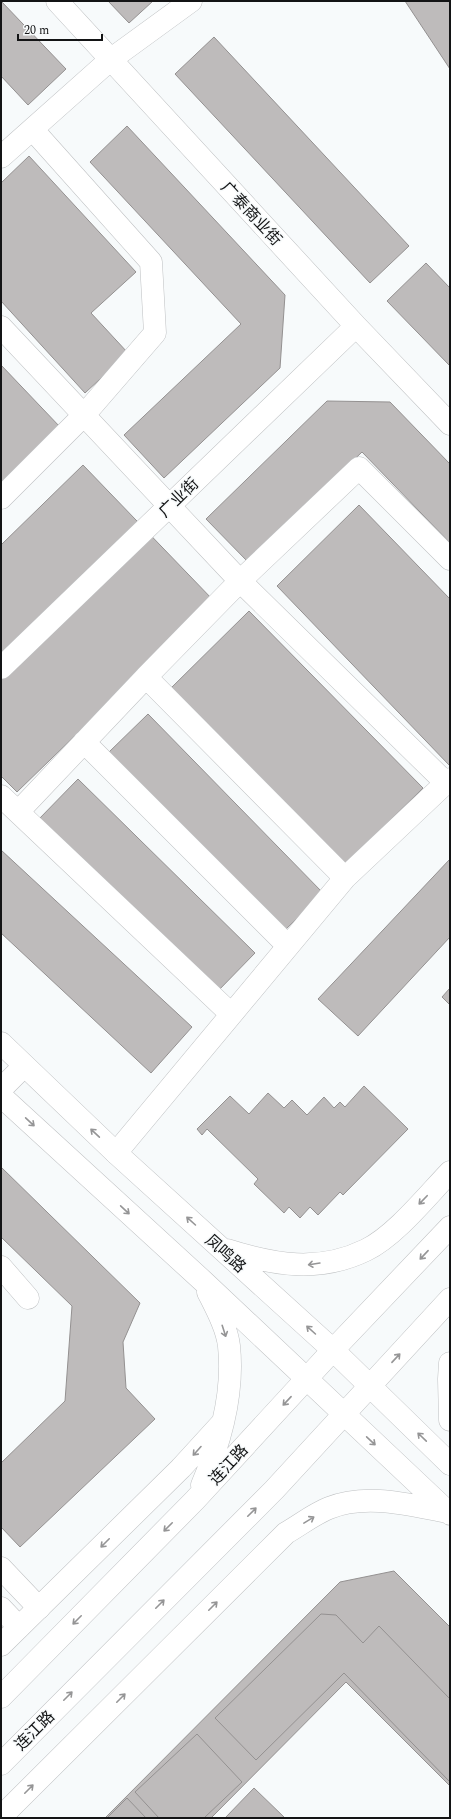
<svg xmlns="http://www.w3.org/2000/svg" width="451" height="1819" viewBox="0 0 451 1819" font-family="Spectral,'Noto Sans SC',serif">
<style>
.building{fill:#bebbbb;stroke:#949191}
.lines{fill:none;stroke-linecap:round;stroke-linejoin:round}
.minor-casing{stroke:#bfc1c3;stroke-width:23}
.major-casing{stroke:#bfc1c3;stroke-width:23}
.minor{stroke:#fff;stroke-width:22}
.major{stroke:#fff;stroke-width:22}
.oneway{stroke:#959596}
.labels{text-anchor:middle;stroke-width:3;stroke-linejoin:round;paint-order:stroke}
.street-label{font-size:16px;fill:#131415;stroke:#f7fafb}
</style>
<rect width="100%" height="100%" fill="#f7fafb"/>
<path class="building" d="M1 1 66 69 28 105 1 76Z
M108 1H153L129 23Z
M405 1H450V69Z
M214 37 409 246 370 283 175 74Z
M127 126 285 295 280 368 164 478 124 435 241 324 90 162Z
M29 156 136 272 91 313 128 353 85 393 1 301V183Z
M426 263 450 288V366L387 301Z
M1 365 61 428 1 485Z
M327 401 390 402 450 464V543L362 452 248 562 206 519Z
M83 465 214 601 17 792 1 776V545Z
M359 505 450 599V766L277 586Z
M249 611 423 788 342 868 168 691Z
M148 714 323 893 283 932 108 753Z
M78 779 255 953 215 994 38 820Z
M1 850 192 1027 151 1073 1 933Z
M450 859V937L358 1036 318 999Z
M450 988V1005L442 997Z
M364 1086 408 1129 343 1195 340 1192 318 1215 310 1207 300 1218 289 1207 284 1213 254 1184 258 1179 207 1129 202 1135 197 1129 230 1096 249 1114 268 1093 284 1108 292 1100 307 1115 324 1097 334 1108 340 1102 345 1107Z
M1 1167 140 1303 123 1342 126 1388 155 1419 20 1547 1 1527V1463L65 1401 72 1306 1 1237Z
M394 1571 450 1627V1786L346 1682 211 1818H105L340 1582Z
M321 1614 336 1615 363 1643 379 1626 450 1699V1782L344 1673 256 1760 215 1718Z
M197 1734 242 1782 204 1818H159L135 1792Z
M254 1788 285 1818H225Z
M127 1798 146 1818H107Z"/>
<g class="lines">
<g class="minor-casing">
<path id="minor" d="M57 1 356 326 450 424
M1 157 110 60 191 1
M1 327 240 581 446 783
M1 498 84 415 155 333 151 262 33 130
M1 668 356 326
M84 742 288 946
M1 796 231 1014
M18 812 146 677
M345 878 146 677 240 581 359 468 450 559
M1 1089 24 1066
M116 1153 345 878 450 779
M1 1267 28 1298
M1 1568 39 1608
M1 1608 19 1627"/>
</g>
<g class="major-casing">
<path id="major" d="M1 1043 116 1153 333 1350 450 1464
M1 1096 204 1282 450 1514
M227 1250C274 1265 319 1273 366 1250 395 1236 427 1196 450 1172
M450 1363 449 1379 450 1420
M202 1485C220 1443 234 1393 229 1346 227 1328 216 1308 208 1292
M1 1645 181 1468 223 1422
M1 1697 195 1500 333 1350 450 1227
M1 1764 274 1490 450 1299
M1 1817 286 1533C300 1525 314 1514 329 1508 367 1493 409 1505 448 1512"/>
</g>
<use href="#minor" class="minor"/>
<use href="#major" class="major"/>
</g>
<defs><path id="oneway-shaft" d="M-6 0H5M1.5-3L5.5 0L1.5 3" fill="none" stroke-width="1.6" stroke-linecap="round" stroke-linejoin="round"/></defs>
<g class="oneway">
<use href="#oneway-shaft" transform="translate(30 1122) rotate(43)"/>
<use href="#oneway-shaft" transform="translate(95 1133) rotate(-137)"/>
<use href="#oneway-shaft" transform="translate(423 1200) rotate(134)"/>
<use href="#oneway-shaft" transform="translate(125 1210) rotate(43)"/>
<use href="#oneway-shaft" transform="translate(191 1221) rotate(-138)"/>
<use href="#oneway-shaft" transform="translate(424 1255) rotate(133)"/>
<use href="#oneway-shaft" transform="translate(314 1264) rotate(171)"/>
<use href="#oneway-shaft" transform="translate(311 1330) rotate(-138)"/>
<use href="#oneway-shaft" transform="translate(224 1331) rotate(72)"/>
<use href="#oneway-shaft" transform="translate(396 1358) rotate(-47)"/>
<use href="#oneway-shaft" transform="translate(287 1401) rotate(133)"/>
<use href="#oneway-shaft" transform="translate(422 1437) rotate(-136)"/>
<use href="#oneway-shaft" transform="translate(371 1441) rotate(43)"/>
<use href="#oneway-shaft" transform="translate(197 1451) rotate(132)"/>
<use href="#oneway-shaft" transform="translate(252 1512) rotate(-45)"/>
<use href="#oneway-shaft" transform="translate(309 1520) rotate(-31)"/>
<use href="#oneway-shaft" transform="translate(168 1527) rotate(135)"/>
<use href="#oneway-shaft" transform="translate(105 1543) rotate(135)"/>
<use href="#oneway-shaft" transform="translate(160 1604) rotate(-45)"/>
<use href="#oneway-shaft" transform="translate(213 1606) rotate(-45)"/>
<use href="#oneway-shaft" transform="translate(77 1620) rotate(135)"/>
<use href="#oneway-shaft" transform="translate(68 1696) rotate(-45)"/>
<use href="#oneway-shaft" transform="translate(121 1698) rotate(-45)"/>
<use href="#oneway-shaft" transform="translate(29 1789) rotate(-45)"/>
</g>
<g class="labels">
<g class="street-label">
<text transform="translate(252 213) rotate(47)" y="6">广泰商业街</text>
<text transform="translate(178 497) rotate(-44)" y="6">广业街</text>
<text transform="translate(226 1253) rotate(42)" y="6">凤鸣路</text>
<text transform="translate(228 1464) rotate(-47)" y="6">连江路</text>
<text transform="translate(34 1730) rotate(-45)" y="6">连江路</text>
</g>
</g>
<rect width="451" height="1819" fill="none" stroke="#131415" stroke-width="4"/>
<path d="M18 34v6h84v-6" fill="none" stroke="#131415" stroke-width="2"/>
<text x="24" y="34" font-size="12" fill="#131415" stroke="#f7fafb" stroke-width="3" paint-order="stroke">20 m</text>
</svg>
